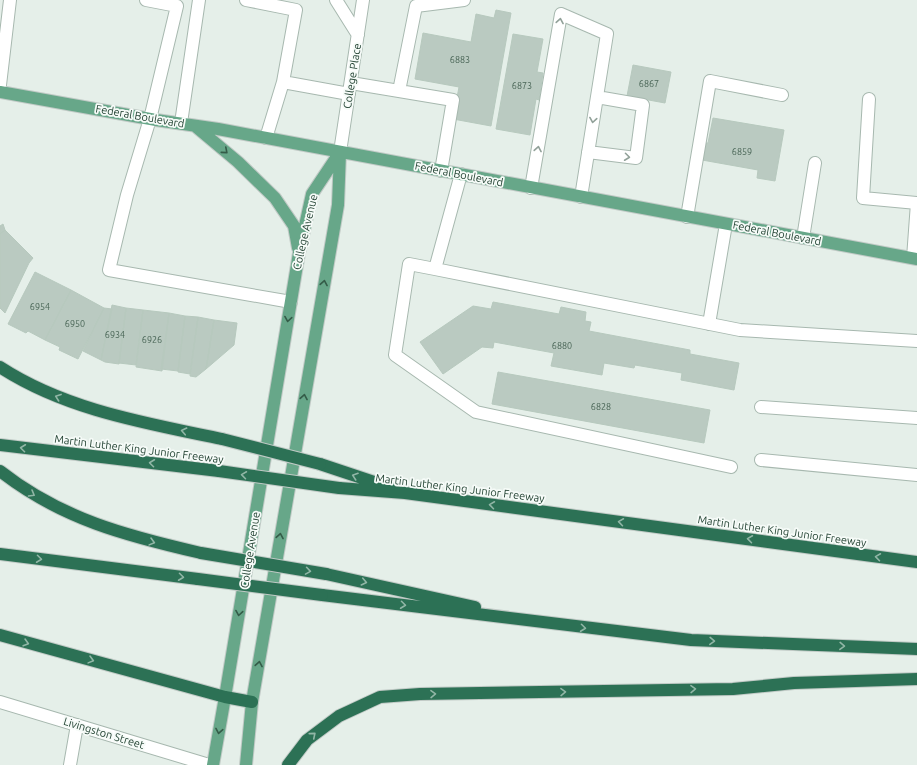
<svg xmlns="http://www.w3.org/2000/svg" width="917" height="765" viewBox="0 0 917 765" font-family="Ubuntu,sans-serif">
<style>
.building{fill:#bacac1;stroke:#b7c9be}
.lines{fill:none;stroke-linecap:round;stroke-linejoin:round}
.minor-casing{stroke:#a7b8af;stroke-width:14}
.major-casing{stroke:#c1cac6;stroke-width:14}
.highway-casing{stroke:#c1cac6;stroke-width:14}
.minor{stroke:#fff;stroke-width:12}
.major{stroke:#67a789;stroke-width:12}
.highway{stroke:#2c7155;stroke-width:12}
.highway-bridge-casing{stroke:#c1cac6;stroke-width:14;stroke-linecap:butt}
.highway-bridge{stroke:#2c7155;stroke-width:12}
.oneway{stroke:#91a199}
.oneway2{stroke:#345c48}
.oneway3{stroke:#91b6a6}
.labels{text-anchor:middle;stroke-width:3.5;stroke-linejoin:round;paint-order:stroke}
.number-label{font-size:9px;fill:#496556}
.street-label{font-size:11px;fill:#234333;stroke:#f6fbf8}
</style>
<rect width="100%" height="100%" fill="#e5efe9"/>
<path class="building" d="M496 10 511 13 491 126 453 119 459 87 415 79 423 33 471 42 476 14 494 18Z
M513 34 543 39 537 72 543 73 539 100 536 99 530 135 496 129Z
M633 65 671 72 665 103 627 96Z
M713 118 784 130 775 181 757 178 758 170 702 160 705 143H708Z
M3 224 5 230 0 234V226Z
M5 230 33 258 29 263 5 313 0 308V234Z
M35 272 71 290 45 340 28 331 26 333 8 324Z
M71 290 104 308 78 359 59 350 60 347 45 340Z
M493 302 559 314 561 307 586 312 585 321 591 322 589 331 690 350V354L739 363 734 390 681 380 682 373 635 365 634 368 604 363 602 375 551 366 554 353 494 342 493 348 482 347 443 374 420 342 473 306 491 309Z
M112 305 126 308 119 364 105 362 101 360Z
M104 308 112 309 101 360 83 351Z
M126 308 143 310 136 365 119 363Z
M143 310 169 313 162 371 136 367Z
M169 313 185 316 178 371 161 369Z
M185 316 198 317 190 374 178 372Z
M198 317 214 320 206 369 196 377 190 376Z
M214 320 237 323 234 345 206 369Z
M498 372 710 410 704 443 492 404Z"/>
<g class="lines">
<g class="minor-casing">
<path id="minor" d="M146 0 177 6 150 119 127 195 109 270 291 302
M246 0 296 10 283 82 266 138
M336 0 358 35
M283 82 349 94
M351 83 453 100 441 171
M0 85 10 0
M399 91 416 6 464 0
M869 99 863 198 917 203 913 258
M181 123 199 0
M340 152 363 0
M588 152 636 158 643 105 597 97
M461 174 435 269 409 264 395 355 476 412 731 467
M531 188 561 14 607 34 581 197
M687 217 710 81 782 95
M803 238 815 163
M435 269 740 330 917 341
M709 324 726 224
M761 407 917 418
M761 460 917 475
M0 702 209 765
M70 765 77 725"/>
</g>
<g class="major-casing">
<path id="major" d="M0 92 156 120 218 129 917 259
M195 126 238 162 275 198 294 226 298 248
M213 765 225 697 299 253 312 194 340 152
M246 765 252 702 338 205 340 153"/>
</g>
<g class="highway-casing">
<path id="highway" d="M0 367C66 410 146 423 222 439
M0 445 219 471
M320 464 389 487
M0 471C61 519 127 536 201 553
M339 488 405 493 917 562
M0 554 198 579
M326 574 475 607
M322 595 691 640 917 649
M0 635 225 697 252 702
M288 765 307 740 339 716 380 697 420 694 733 689 794 683 917 679"/>
</g>
<use href="#minor" class="minor"/>
<use href="#major" class="major"/>
<use href="#highway" class="highway"/>
<g class="highway-bridge-casing">
<path id="highway-bridge" d="M222 439 320 464
M219 471 339 488
M201 553 326 574
M198 579 322 595"/>
</g>
<use href="#highway-bridge" class="highway-bridge"/>
</g>
<defs><path id="oneway-chevron" d="M-2-3.5L2.5 0L-2 3.5" fill="none" stroke-width="1.6" stroke-linecap="round" stroke-linejoin="round"/></defs>
<g class="oneway">
<use href="#oneway-chevron" transform="translate(560 21) rotate(-80)"/>
<use href="#oneway-chevron" transform="translate(593 120) rotate(99)"/>
<use href="#oneway-chevron" transform="translate(538 149) rotate(-80)"/>
<use href="#oneway-chevron" transform="translate(627 157) rotate(7)"/>
</g>
<g class="oneway2">
<use href="#oneway-chevron" transform="translate(225 151) rotate(41)"/>
<use href="#oneway-chevron" transform="translate(324 283) rotate(-80)"/>
<use href="#oneway-chevron" transform="translate(288 319) rotate(99)"/>
<use href="#oneway-chevron" transform="translate(304 397) rotate(-80)"/>
<use href="#oneway-chevron" transform="translate(280 536) rotate(-80)"/>
<use href="#oneway-chevron" transform="translate(239 613) rotate(99)"/>
<use href="#oneway-chevron" transform="translate(259 664) rotate(-80)"/>
<use href="#oneway-chevron" transform="translate(219 731) rotate(100)"/>
</g>
<g class="oneway3">
<use href="#oneway-chevron" transform="translate(58 397) rotate(-160)"/>
<use href="#oneway-chevron" transform="translate(184 431) rotate(-168)"/>
<use href="#oneway-chevron" transform="translate(23 448) rotate(-173)"/>
<use href="#oneway-chevron" transform="translate(152 463) rotate(-173)"/>
<use href="#oneway-chevron" transform="translate(244 475) rotate(-172)"/>
<use href="#oneway-chevron" transform="translate(355 476) rotate(-161)"/>
<use href="#oneway-chevron" transform="translate(32 494) rotate(30)"/>
<use href="#oneway-chevron" transform="translate(492 505) rotate(-172)"/>
<use href="#oneway-chevron" transform="translate(621 522) rotate(-172)"/>
<use href="#oneway-chevron" transform="translate(750 539) rotate(-172)"/>
<use href="#oneway-chevron" transform="translate(152 542) rotate(15)"/>
<use href="#oneway-chevron" transform="translate(878 557) rotate(-172)"/>
<use href="#oneway-chevron" transform="translate(39 559) rotate(7)"/>
<use href="#oneway-chevron" transform="translate(308 571) rotate(9)"/>
<use href="#oneway-chevron" transform="translate(181 577) rotate(7)"/>
<use href="#oneway-chevron" transform="translate(364 582) rotate(13)"/>
<use href="#oneway-chevron" transform="translate(403 605) rotate(7)"/>
<use href="#oneway-chevron" transform="translate(583 628) rotate(7)"/>
<use href="#oneway-chevron" transform="translate(712 641) rotate(2)"/>
<use href="#oneway-chevron" transform="translate(26 643) rotate(16)"/>
<use href="#oneway-chevron" transform="translate(842 646) rotate(2)"/>
<use href="#oneway-chevron" transform="translate(91 660) rotate(15)"/>
<use href="#oneway-chevron" transform="translate(693 689) rotate(-1)"/>
<use href="#oneway-chevron" transform="translate(563 692) rotate(-1)"/>
<use href="#oneway-chevron" transform="translate(433 694) rotate(-1)"/>
<use href="#oneway-chevron" transform="translate(313 735) rotate(-40)"/>
</g>
<g class="labels">
<g class="number-label">
<text x="460" y="63">6883</text>
<text x="649" y="87">6867</text>
<text x="522" y="89">6873</text>
<text x="742" y="155">6859</text>
<text x="40" y="310">6954</text>
<text x="75" y="327">6950</text>
<text x="115" y="338">6934</text>
<text x="152" y="343">6926</text>
<text x="562" y="349">6880</text>
<text x="601" y="410">6828</text>
</g>
<g class="street-label">
<text transform="translate(352 76) rotate(-81)" y="4">College Place</text>
<text transform="translate(140 116) rotate(10)" y="4">Federal Boulevard</text>
<text transform="translate(459 174) rotate(11)" y="4">Federal Boulevard</text>
<text transform="translate(305 232) rotate(-77)" y="4">College Avenue</text>
<text transform="translate(777 233) rotate(11)" y="4">Federal Boulevard</text>
<text transform="translate(139 449) rotate(7)" y="4">Martin Luther King Junior Freeway</text>
<text transform="translate(460 488) rotate(7)" y="4">Martin Luther King Junior Freeway</text>
<text transform="translate(782 531) rotate(8)" y="4">Martin Luther King Junior Freeway</text>
<text transform="translate(250 550) rotate(-81)" y="4">College Avenue</text>
<text transform="translate(104 733) rotate(17)" y="4">Livingston Street</text>
</g>
</g>
</svg>
